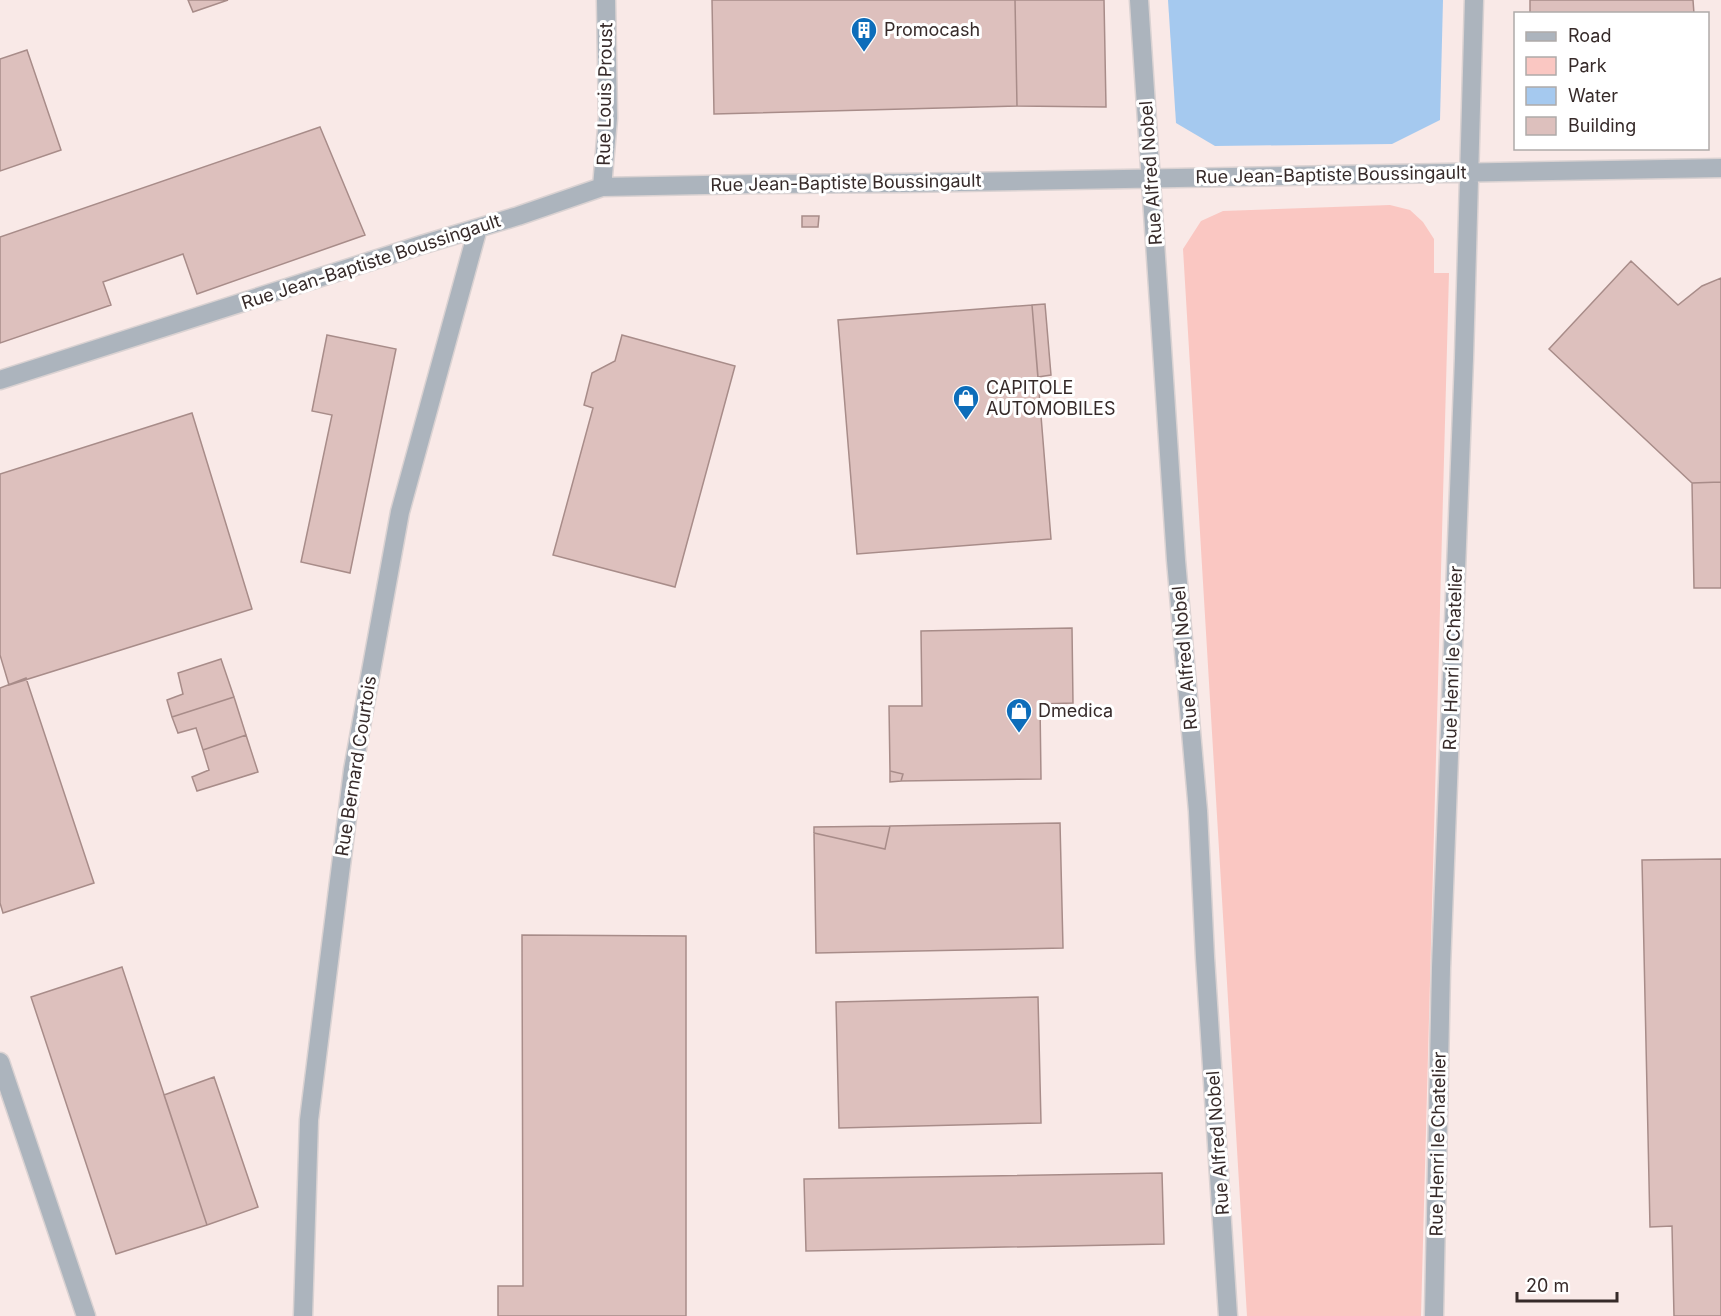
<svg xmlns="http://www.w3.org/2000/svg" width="1721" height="1316" viewBox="0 0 1721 1316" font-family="Inter,sans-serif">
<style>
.built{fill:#f9e9e7;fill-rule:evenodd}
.green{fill:#fac7c2}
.water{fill:#a5c9ef}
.building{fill:#ddc0bd;stroke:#a88c89;stroke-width:1.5}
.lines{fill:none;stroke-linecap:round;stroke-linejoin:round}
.minor-casing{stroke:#dad2d2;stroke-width:21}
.minor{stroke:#acb4bd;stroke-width:18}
.labels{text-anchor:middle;stroke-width:6;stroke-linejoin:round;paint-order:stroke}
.poi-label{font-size:18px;fill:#362a29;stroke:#fff;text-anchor:start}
.street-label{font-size:18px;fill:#362a29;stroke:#fff}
</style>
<rect width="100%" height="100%" fill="#fef7f7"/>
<path class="built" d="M0 0H1721V1316H0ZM1516 14H1708V148H1516Z"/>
<path class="green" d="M1390 205 1410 210 1423 222 1434 239V273H1449L1421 1316H1247L1183 249 1201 221 1223 211Z"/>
<path class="water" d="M1168 0H1443L1440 120 1392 144 1215 146 1176 123Z"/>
<path class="building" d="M188 0H228L193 12Z
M712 0H1015L1017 106 714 114Z
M1015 0H1104L1106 107 1017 106Z
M1530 0H1693L1694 14H1530Z
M27 50 61 150 0 171V59Z
M320 127 365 235 197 294 183 254 103 282 111 305 0 343V237Z
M802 216H819L818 227H802Z
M1631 261 1678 305 1702 286 1721 278V482L1692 483 1549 349Z
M1045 304 1051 375 1038 377 1032 305Z
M1032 305 1051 539 857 554 838 320Z
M327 335 396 349 350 573 301 562 332 415 312 411Z
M622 335 735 366 675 587 553 555 593 408 584 405 592 373 615 361Z
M192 413 252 609 9 685 0 655V474Z
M1721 482V588H1694L1692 483Z
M1072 628 1073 703 1040 704 1041 779 901 781 903 774 890 771 889 706H922L921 631Z
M221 659 234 697 172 717 167 700 183 694 178 673Z
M26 678 94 883 3 913 0 903V688Z
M234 697 246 735 203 750 196 728 178 733 172 717Z
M246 735 258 772 197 791 192 777 209 770 203 750Z
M890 771 903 774 901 781 890 782Z
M1060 823 1063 948 816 953 814 833 885 849 890 826Z
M890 826 885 849 814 833V827Z
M1721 859V1316H1674L1672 1226 1650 1227 1642 860Z
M522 935 686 936V1316H498V1286H523Z
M122 967 207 1225 116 1254 31 997Z
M1038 997 1041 1123 839 1128 836 1002Z
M214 1077 258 1207 207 1225 164 1095Z
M1162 1173 1164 1244 806 1251 804 1179Z"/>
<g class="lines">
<g class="minor-casing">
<path id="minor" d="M1139 0 1176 560 1198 811 1205 957 1228 1316
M602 187 608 118 606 0
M0 380 421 245 518 216 602 187 755 184 903 183 1721 168
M0 1062 86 1316
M303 1316 309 1120 353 770 400 512 478 228
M1434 1316 1441 968 1464 358 1474 0"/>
</g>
<use href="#minor" class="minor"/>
</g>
<defs>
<g id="building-pin" transform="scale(1.35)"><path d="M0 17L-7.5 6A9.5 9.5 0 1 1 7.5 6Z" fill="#0d6dba" stroke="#fff"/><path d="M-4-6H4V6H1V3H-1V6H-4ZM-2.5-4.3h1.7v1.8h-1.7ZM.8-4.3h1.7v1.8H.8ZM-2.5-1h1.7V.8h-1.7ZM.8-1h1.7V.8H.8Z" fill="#fff"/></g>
<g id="shop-pin" transform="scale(1.35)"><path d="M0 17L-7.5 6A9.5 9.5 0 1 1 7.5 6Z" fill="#0d6dba" stroke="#fff"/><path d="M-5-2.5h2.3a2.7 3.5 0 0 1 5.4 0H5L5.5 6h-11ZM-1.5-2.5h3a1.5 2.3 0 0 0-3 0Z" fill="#fff"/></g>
</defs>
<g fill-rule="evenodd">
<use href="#building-pin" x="864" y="30"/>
<use href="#shop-pin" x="966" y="398"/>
<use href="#shop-pin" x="1019" y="711"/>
</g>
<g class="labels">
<g class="poi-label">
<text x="884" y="36">Promocash</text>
<text x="986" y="394">CAPITOLE<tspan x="986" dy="21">AUTOMOBILES</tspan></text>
<text x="1038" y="717">Dmedica</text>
</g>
<g class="street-label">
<text transform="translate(605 94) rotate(-89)" y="6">Rue Louis Proust</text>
<text transform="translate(1151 173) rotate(-94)" y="6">Rue Alfred Nobel</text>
<text transform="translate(1331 175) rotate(-1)" y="6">Rue Jean-Baptiste Boussingault</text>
<text transform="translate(846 183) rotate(-1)" y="6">Rue Jean-Baptiste Boussingault</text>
<text transform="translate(371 262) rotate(-18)" y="6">Rue Jean-Baptiste Boussingault</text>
<text transform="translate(1185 658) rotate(-95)" y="6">Rue Alfred Nobel</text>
<text transform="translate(1453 658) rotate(-88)" y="6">Rue Henri le Chatelier</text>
<text transform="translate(356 766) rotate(-81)" y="6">Rue Bernard Courtois</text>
<text transform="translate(1218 1143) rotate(-94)" y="6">Rue Alfred Nobel</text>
<text transform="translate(1438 1144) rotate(-89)" y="6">Rue Henri le Chatelier</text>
</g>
</g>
<rect x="1514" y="12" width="195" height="138" fill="#ffffff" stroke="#afaaa9" stroke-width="1.5"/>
<rect x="1526" y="32" width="30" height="9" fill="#acb4bd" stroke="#afaaa9" stroke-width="1.5"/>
<text x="1568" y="42" font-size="18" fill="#362a29">Road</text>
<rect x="1526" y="57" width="30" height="18" fill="#fac7c2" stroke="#afaaa9" stroke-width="1.5"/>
<text x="1568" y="72" font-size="18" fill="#362a29">Park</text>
<rect x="1526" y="87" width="30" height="18" fill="#a5c9ef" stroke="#afaaa9" stroke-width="1.5"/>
<text x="1568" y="102" font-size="18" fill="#362a29">Water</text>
<rect x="1526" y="117" width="30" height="18" fill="#ddc0bd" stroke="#afaaa9" stroke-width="1.5"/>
<text x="1568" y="132" font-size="18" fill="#362a29">Building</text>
<path d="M1517 1292v9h100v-9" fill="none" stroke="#362a29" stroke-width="3"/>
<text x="1526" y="1292" font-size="18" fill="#362a29" stroke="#ffffff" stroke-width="4.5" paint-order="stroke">20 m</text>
</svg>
